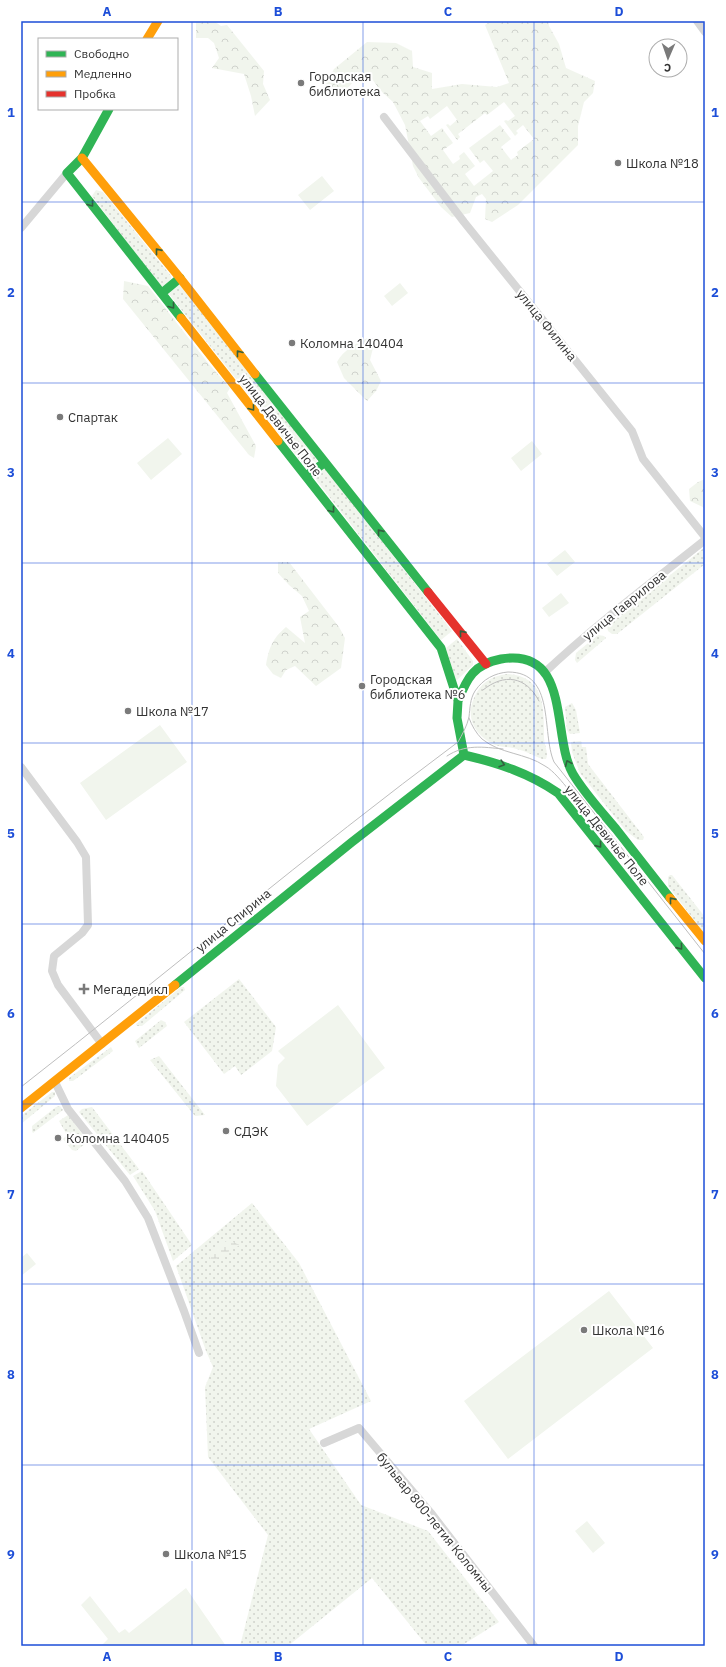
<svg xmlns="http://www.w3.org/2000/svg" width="726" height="1667" viewBox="0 0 726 1667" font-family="'IBM Plex Sans',sans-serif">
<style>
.grass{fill:url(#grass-dots)}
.forest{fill:url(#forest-crowns);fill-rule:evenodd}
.wetland{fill:url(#wetland-marsh)}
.green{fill:#f1f5ed}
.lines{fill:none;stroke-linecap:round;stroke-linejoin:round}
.street{stroke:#d7d7d7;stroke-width:8}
.fast{stroke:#30b455;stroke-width:9}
.slow{stroke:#ff9f0a;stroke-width:9}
.jam{stroke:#e5322d;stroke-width:9}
.tram{stroke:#bebebe;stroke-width:1}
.oneway{stroke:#32603f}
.grid{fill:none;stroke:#1d4ed8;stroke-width:1;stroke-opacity:0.55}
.poi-dot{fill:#7a7a7a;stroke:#fff;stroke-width:1.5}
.labels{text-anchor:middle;stroke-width:4;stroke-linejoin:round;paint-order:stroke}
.poi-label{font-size:13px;fill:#333;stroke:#fff;text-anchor:start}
.street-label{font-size:13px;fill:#333;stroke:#fff}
.neatline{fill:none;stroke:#1d4ed8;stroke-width:1.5}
.grid-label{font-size:13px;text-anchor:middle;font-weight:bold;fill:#1d4ed8}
</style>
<defs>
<pattern id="grass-dots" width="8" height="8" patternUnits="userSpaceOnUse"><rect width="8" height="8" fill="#f1f5ed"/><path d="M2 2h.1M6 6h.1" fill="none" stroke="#cfd2cc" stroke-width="1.8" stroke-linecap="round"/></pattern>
<pattern id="forest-crowns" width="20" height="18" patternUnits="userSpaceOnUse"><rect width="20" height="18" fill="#f1f5ed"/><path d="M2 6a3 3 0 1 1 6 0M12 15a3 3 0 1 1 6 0" fill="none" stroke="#cfd2cc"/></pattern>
<pattern id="wetland-marsh" width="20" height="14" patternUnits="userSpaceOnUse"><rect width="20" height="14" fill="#f1f5ed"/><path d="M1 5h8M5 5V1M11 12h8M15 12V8" fill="none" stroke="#cfd2cc"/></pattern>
</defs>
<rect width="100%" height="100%" fill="#fff"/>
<path class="grass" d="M96 190 103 192 171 276V279L164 286H160L92 196Z
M179 284 317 460 316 464 307 469 169 294V292Z
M320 468 326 470 452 631 441 640 317 481 314 473Z
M705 547V564L617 634H612L608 631 607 626Z
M598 635 604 636 606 638 577 663 575 660 576 653Z
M457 639 473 661V665L456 681 446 648Z
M507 674C545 676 544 708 544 738 544 745 549 753 546 759H542C533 755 523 750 513 748 508 747 501 747 495 745 475 736 465 718 474 698 480 683 491 676 507 674Z
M572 703 576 710 580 733 570 734 567 730 565 707Z
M581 741 582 747H586L588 764 644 837 643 840H638L626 831 580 773 572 752 571 742Z
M670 875H672L705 917V934L668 886V877Z
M239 979 276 1027 272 1051 241 1075 235 1066 224 1074 184 1022Z
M181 987H184L185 990 142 1026H137L136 1024Z
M161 1020 165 1022 167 1026 139 1048 135 1041Z
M111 1047 113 1051 73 1081H69V1078Z
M159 1056 205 1115 195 1116 150 1060Z
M52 1092H55V1096L21 1124V1116Z
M60 1106 63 1110 33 1133 32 1131V1126L56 1107Z
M92 1107 139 1169 130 1175 79 1112 82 1109Z
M68 1115 86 1139 87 1142 76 1151 72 1150 63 1139 67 1135 59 1121Z
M142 1171 192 1245 173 1261 155 1211 133 1176Z
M252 1203 299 1263 371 1401 309 1429 361 1505 428 1531 499 1622 461 1646H427L372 1578 288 1646H240L268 1535 208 1457 205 1387 213 1367 206 1351 176 1266Z"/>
<path class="forest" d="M196 21H214L221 26 227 25 264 71 263 84 270 100 255 116 251 96 244 74 212 68 219 58 214 43 208 38H196Z
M491 21H548L549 26 559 44 566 68 595 81 593 93 584 102 578 126V145L518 205 492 222 485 219 486 199 482 194 476 197 470 213 452 217 441 207 419 178 413 166 405 125 393 102 381 91 369 75 358 76 347 89 324 88 334 69 367 42 396 43 412 51 413 67 432 73V89L462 84 497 87 509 83 485 25ZM504 102 515 116 508 121 506 120 504 121 515 136 518 133 516 131 523 125 534 139 517 152 518 155 511 160 501 147 511 139 500 125 469 148 480 163 484 160 493 171 474 186 465 174 475 166 464 152 459 156 460 159 453 164 443 150 453 143 442 128 431 136 420 121 428 116 430 119 447 106 457 120 450 126 448 124 446 125 457 140 460 137 458 134 485 113 487 115Z
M124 281 148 286 208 363 230 388 227 393 256 446 254 458 249 455 123 299Z
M370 337 375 340 370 360 381 381 376 391 367 401 344 378 337 362C343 350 358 342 370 337Z
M705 479V508L690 501 689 489 698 482Z
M278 562H289L339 627 345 638 341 668 316 686 295 666 286 670 281 678 273 674 266 665C269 648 272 639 286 627L305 643 300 617 309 611 302 596 289 585 278 573Z"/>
<path class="wetland" d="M228 1240 240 1245 211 1262 209 1253Z"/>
<path class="green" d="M322 176 334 191 310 210 298 195Z
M400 283 408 293 392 306 384 296Z
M168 438 182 454 151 480 137 463Z
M532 441 542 454 521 471 511 458Z
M565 550 575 562 557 576 547 564Z
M561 593 569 603 549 617 542 608Z
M160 725 187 762 106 820 80 783Z
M338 1005 385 1068 307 1126 276 1086 278 1065 285 1058 278 1051Z
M27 1253 36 1264 21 1276V1258Z
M609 1291 653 1348 508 1459 464 1401Z
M587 1521 605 1543 593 1553 575 1531Z
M186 1588 226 1646H101L108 1639 81 1605 90 1596 119 1633 125 1629 129 1633Z"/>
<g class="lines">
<path class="street" d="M697 21 705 32
M384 117 464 222 632 431 643 459 705 537
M21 228 67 173
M544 673C595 625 651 583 705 540
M21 767 77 842 86 857 88 925 82 933 54 956 52 971 58 985 102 1044
M55 1082 68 1109 125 1181 148 1218 184 1311 199 1353
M324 1443 359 1428 431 1513 534 1646"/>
<path class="fast" d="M109 109 82 158 67 173 181 318
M162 293 180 278
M255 374 428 592
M278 441 441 648 458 701 457 718 464 755
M306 476 324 463
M458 701C467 678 474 664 501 659 572 647 551 736 573 774 585 794 601 811 616 829 634 852 652 875 670 898
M464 755C498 763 529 773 558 793L705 978
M175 985 352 842 464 755"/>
<path class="slow" d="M147 39 158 21
M82 158 180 278 255 374
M181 318 278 441
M670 898 705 941
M21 1108 175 985"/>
<path class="jam" d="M428 592 486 664"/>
<path class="tram" d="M483 690C504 673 526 676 539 701
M469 718C472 726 476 733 482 739 500 754 526 753 545 766 554 771 562 782 569 790
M447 756C465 744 483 747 503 749
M21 1087C167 973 309 853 458 742 462 735 467 726 469 717 470 708 470 699 475 691 483 679 495 673 508 672 556 672 541 732 554 762L705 954"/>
</g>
<defs><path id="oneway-chevron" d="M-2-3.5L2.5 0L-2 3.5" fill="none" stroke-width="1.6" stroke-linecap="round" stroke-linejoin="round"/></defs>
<g class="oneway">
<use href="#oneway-chevron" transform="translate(91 204) rotate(52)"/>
<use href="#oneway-chevron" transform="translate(158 251) rotate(-129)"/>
<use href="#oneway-chevron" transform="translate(172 306) rotate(52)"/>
<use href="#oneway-chevron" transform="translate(239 353) rotate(-128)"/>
<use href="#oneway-chevron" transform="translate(252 408) rotate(52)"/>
<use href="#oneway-chevron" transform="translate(332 510) rotate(52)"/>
<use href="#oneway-chevron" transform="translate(380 532) rotate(-129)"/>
<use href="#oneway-chevron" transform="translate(462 633) rotate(-129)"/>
<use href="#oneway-chevron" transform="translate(568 763) rotate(-113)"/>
<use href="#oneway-chevron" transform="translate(502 764) rotate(16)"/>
<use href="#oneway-chevron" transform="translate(599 845) rotate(51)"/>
<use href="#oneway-chevron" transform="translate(672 900) rotate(-129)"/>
<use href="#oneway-chevron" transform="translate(680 947) rotate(51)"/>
</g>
<path class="grid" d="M192 21V1646M363 21V1646M534 21V1646M21 202H705M21 383H705M21 563H705M21 743H705M21 924H705M21 1104H705M21 1284H705M21 1465H705"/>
<g class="poi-dot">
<circle cx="301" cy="83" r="4"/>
<circle cx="618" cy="163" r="4"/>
<circle cx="292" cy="343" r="4"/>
<circle cx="60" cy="417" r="4"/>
<circle cx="362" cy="686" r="4"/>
<circle cx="128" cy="711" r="4"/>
<path d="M82 983h4v4h4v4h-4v4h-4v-4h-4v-4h4z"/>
<circle cx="226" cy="1131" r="4"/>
<circle cx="58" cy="1138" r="4"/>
<circle cx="584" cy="1330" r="4"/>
<circle cx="166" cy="1554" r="4"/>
</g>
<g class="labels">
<g class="poi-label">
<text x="309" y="81">Городская<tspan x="309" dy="15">библиотека</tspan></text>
<text x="626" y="168">Школа №18</text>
<text x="300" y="348">Коломна 140404</text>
<text x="68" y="422">Спартак</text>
<text x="370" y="684">Городская<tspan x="370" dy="15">библиотека №6</tspan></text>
<text x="136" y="716">Школа №17</text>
<text x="93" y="994">Мегадедикл</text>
<text x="234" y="1136">СДЭК</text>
<text x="66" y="1143">Коломна 140405</text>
<text x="592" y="1335">Школа №16</text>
<text x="174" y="1559">Школа №15</text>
</g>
<g class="street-label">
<text transform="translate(547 325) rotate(51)" y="5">улица Филина</text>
<text transform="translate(281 425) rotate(52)" y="5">улица Девичье Поле</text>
<text transform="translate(624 605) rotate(-39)" y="5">улица Гаврилова</text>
<text transform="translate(607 835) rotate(51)" y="5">улица Девичье Поле</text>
<text transform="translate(233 920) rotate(-39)" y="5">улица Спирина</text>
<text transform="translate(435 1522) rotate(51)" y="5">бульвар 800-летия Коломны</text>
</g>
</g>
<rect width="726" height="1667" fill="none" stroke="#ffffff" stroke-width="44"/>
<rect x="38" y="38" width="140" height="72" fill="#ffffff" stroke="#adadad"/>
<rect x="46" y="51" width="20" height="6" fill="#30b455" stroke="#adadad"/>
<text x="74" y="58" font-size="12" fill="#333333">Свободно</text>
<rect x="46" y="71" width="20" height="6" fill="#ff9f0a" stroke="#adadad"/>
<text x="74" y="78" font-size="12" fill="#333333">Медленно</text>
<rect x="46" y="91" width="20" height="6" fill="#e5322d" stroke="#adadad"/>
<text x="74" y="98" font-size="12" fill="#333333">Пробка</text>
<g transform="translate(668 58) rotate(182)"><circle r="19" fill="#ffffff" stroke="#adadad"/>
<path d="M0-3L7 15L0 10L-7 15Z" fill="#7a7a7a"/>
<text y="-6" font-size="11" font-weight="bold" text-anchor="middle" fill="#333333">С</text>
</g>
<rect x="22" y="22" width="682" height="1623" class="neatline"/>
<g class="grid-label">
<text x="107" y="16">A</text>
<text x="278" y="16">B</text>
<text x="448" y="16">C</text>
<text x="619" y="16">D</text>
<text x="11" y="117">1</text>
<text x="715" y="117">1</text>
<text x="11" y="297">2</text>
<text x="715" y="297">2</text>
<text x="11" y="477">3</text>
<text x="715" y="477">3</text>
<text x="11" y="658">4</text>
<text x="715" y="658">4</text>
<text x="11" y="838">5</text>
<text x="715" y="838">5</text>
<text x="11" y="1018">6</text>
<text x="715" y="1018">6</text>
<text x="11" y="1199">7</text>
<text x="715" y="1199">7</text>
<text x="11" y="1379">8</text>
<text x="715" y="1379">8</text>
<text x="11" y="1559">9</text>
<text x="715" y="1559">9</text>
<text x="107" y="1661">A</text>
<text x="278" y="1661">B</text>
<text x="448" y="1661">C</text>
<text x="619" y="1661">D</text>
</g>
</svg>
